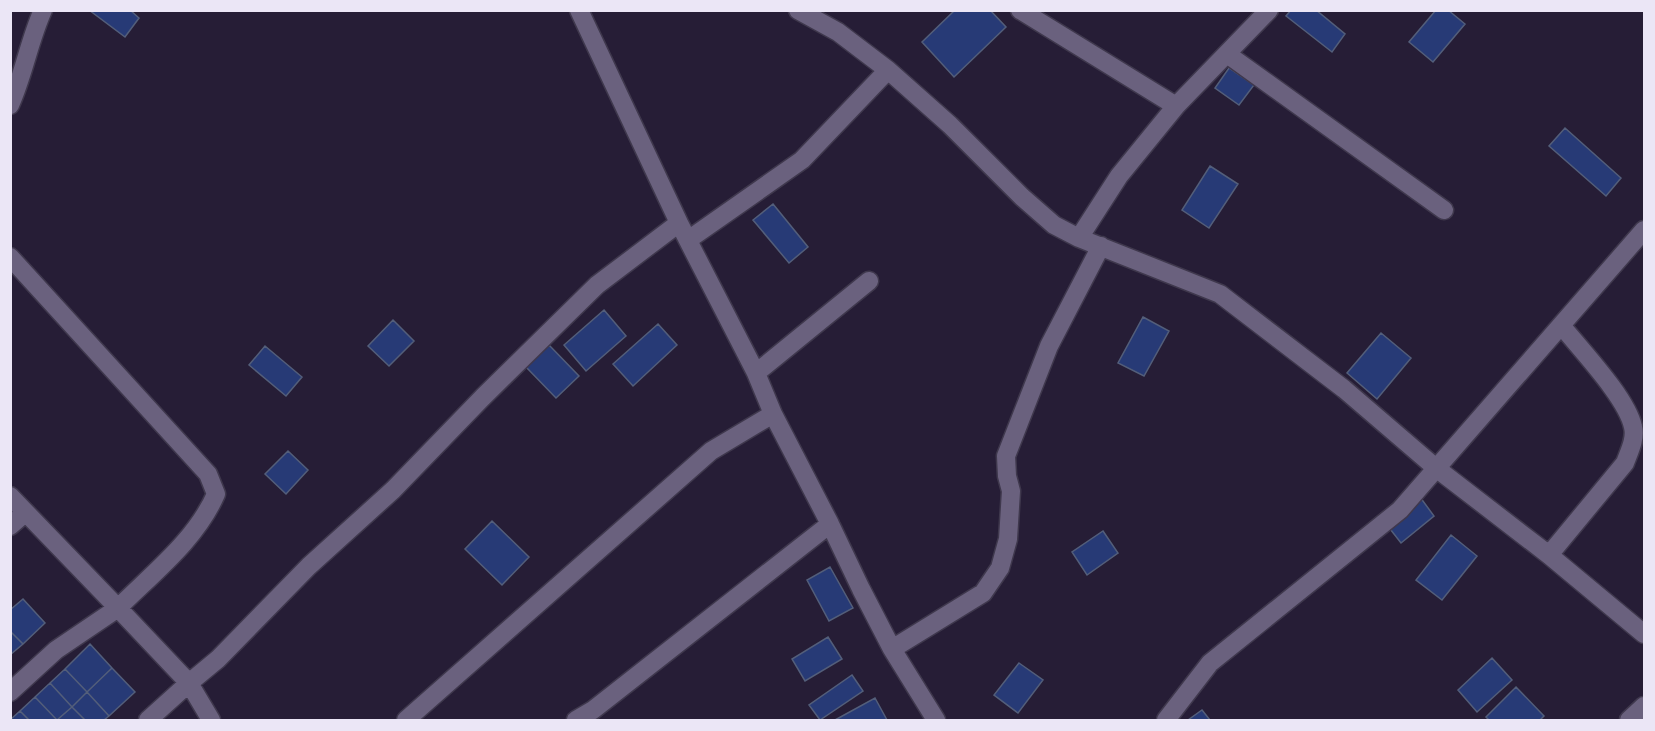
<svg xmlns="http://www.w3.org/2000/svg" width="1655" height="731" viewBox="0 0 1655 731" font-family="Cabin,sans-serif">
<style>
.building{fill:#273a76;stroke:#535e7a;stroke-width:1.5}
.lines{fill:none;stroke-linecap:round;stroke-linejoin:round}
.street-casing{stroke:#3f384d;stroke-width:21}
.street{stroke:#6a617e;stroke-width:18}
</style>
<rect width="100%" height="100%" fill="#261d36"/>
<path class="building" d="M89 10H130L139 18 125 37Z
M955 10H990L1006 27 954 77 922 42Z
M1291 10H1316L1345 34 1332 52 1286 16Z
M1436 10H1448L1465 24 1433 62 1409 42Z
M1229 68 1254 85 1239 105 1215 88Z
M1565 128 1621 178 1606 196 1549 146Z
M1210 166 1238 184 1209 228 1182 210Z
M773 204 808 247 789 263 753 220Z
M604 310 626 336 586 371 564 345Z
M1143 317 1169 331 1144 376 1118 363Z
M393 320 414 341 389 366 368 346Z
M658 324 677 345 633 386 613 364Z
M1381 333 1411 358 1377 399 1347 373Z
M549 345 579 376 556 398 526 367Z
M265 346 302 377 286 396 249 365Z
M288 451 308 470 286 494 265 474Z
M1420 497 1434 516 1401 543 1387 525Z
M492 521 529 557 502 585 465 549Z
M1103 531 1118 553 1087 575 1072 552Z
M1451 535 1477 556 1442 600 1416 580Z
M830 567 853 608 829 621 807 580Z
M23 599 45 623 23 644 10 631V610Z
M10 631 23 644 10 655Z
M828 637 842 659 805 681 792 659Z
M90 644 112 668 87 692 65 669Z
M1492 658 1512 680 1477 712 1458 690Z
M1019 663 1043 680 1018 713 994 695Z
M112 668 135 692 109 716 87 692Z
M65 669 87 692 72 707 50 683Z
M852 675 863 691 820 720 809 705Z
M50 683 72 707 57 720 35 697Z
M1516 687 1544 716 1540 720H1489L1486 717Z
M87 692 109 716 104 720H85L72 707Z
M35 697 57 720H29L20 711Z
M875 698 887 720H835Z
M72 707 85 720H57Z
M1202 710 1210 720H1188Z
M20 711 29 720H10Z"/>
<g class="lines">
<g class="street-casing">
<path id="street" d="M579 10 679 223 756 373 773 414 830 524 861 589 892 649 936 720
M798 10 838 32 888 70 950 125 1022 197 1054 225 1079 238 1220 294 1344 389 1436 468 1549 555 1644 634
M1020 10 1176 106
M1227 54 1444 210
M10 105C24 74 29 41 43 10
M1079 238 1119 176 1176 106 1269 10
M688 240 802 160 888 70
M10 257 208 474 216 494C196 540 153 573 118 608L10 496
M756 373 869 281
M10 526 25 513
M1549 555 1625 463C1629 452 1636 439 1633 427 1627 398 1581 350 1561 325
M892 649 983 593 1000 568 1008 539 1011 491 1007 476 1006 456 1049 346 1101 246
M10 692 56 650 118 608 189 683 218 659 309 566 393 490 483 397 597 285 679 223
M148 720 189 683 211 720
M406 720 711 451 773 414
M576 720 593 710 830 524
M1166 720 1210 663 1400 510 1644 230
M1629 720 1644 706"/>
</g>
<use href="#street" class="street"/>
</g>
<rect width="1655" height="731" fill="none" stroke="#ebe6f6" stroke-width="24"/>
</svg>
